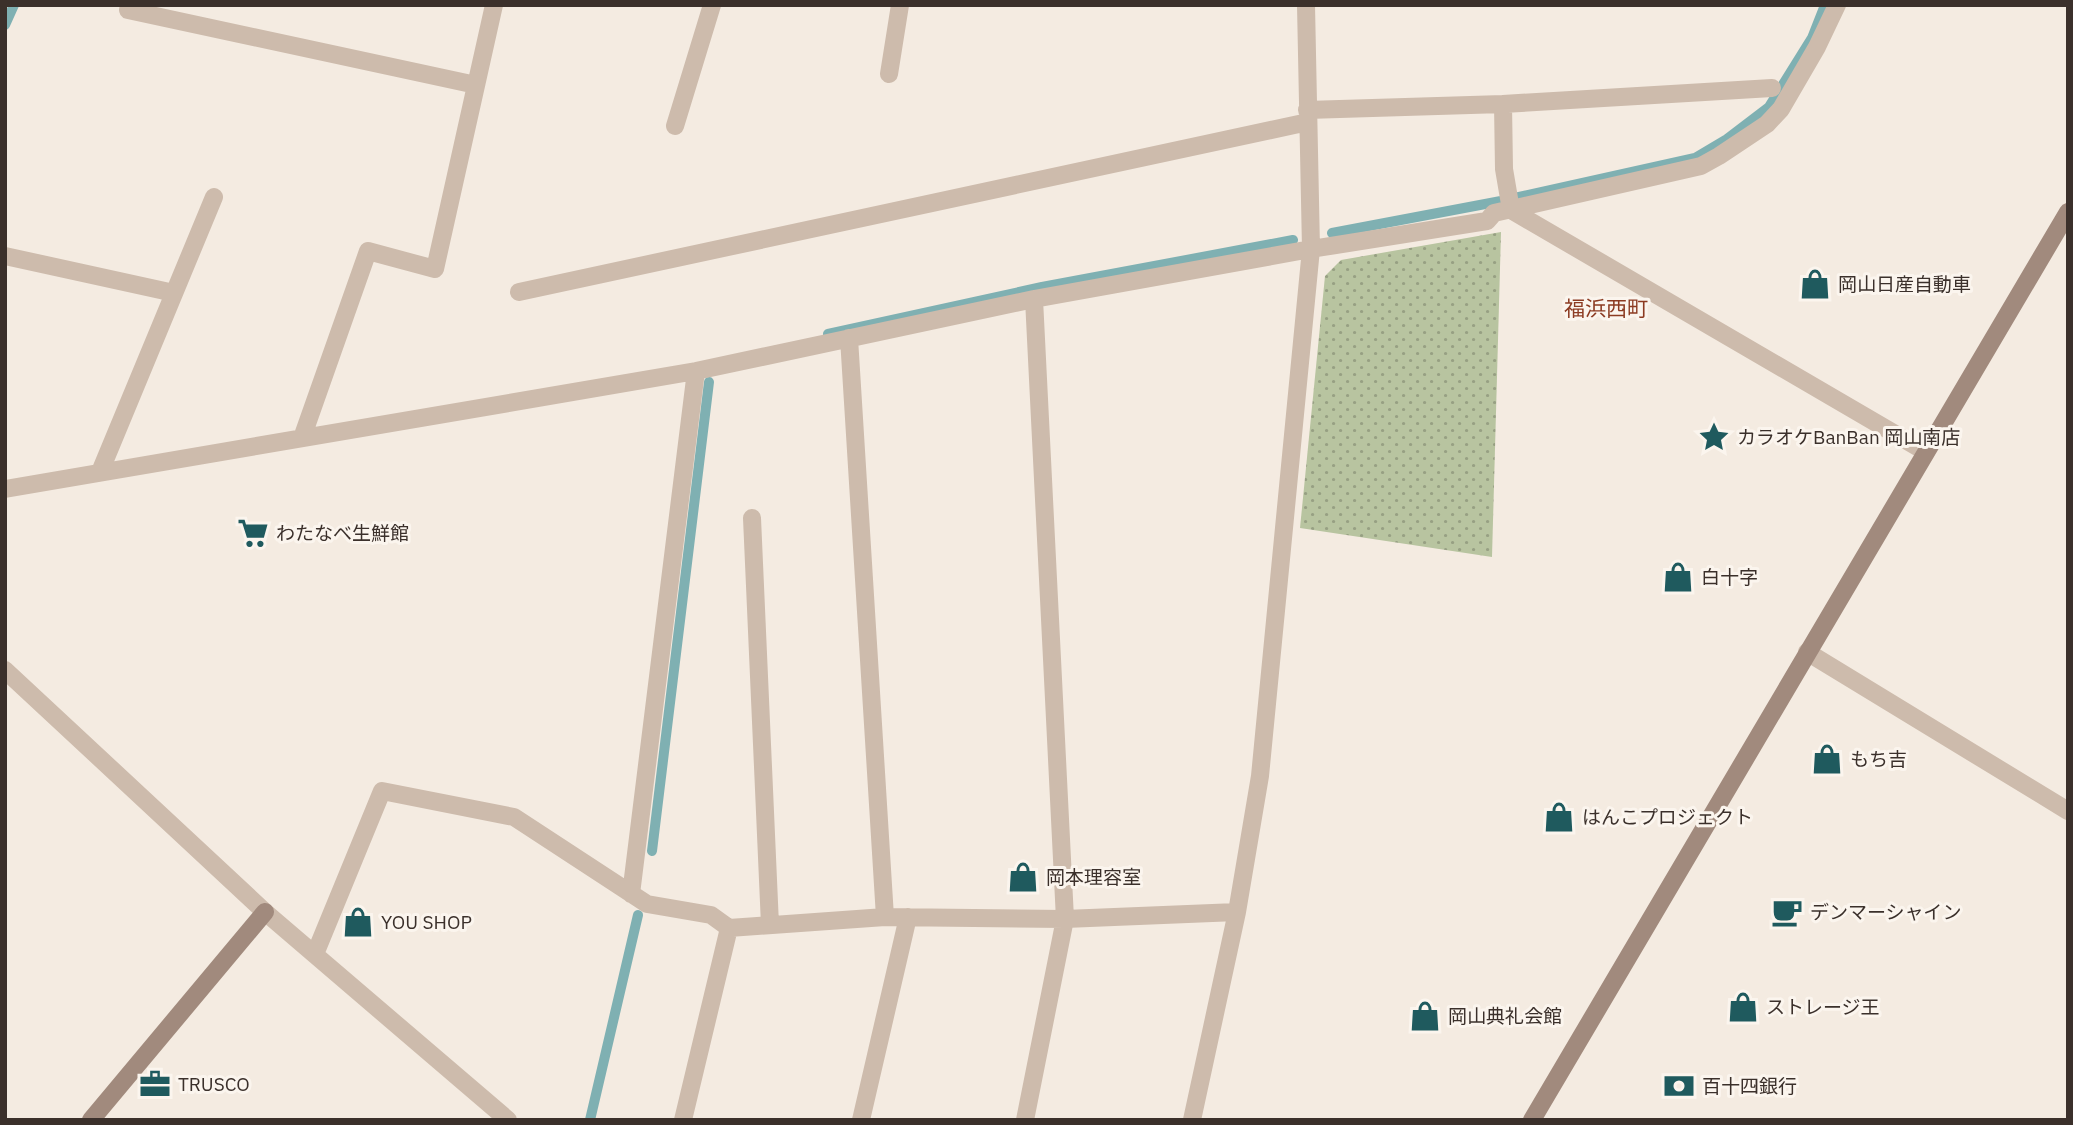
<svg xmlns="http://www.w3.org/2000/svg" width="2073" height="1125" viewBox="0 0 2073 1125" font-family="'IBM Plex Sans','Noto Sans JP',sans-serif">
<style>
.park{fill:url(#park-dots)}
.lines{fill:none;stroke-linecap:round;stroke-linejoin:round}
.stream{stroke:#7fb0b2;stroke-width:10}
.street{stroke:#cdbbac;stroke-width:18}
.secondary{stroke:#a18a7d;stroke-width:18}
.labels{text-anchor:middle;stroke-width:6;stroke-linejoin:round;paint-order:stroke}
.poi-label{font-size:19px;fill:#3b302b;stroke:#fbf5ee;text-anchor:start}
.neighbourhood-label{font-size:21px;fill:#8c3b22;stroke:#fbf5ee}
</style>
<defs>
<pattern id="park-dots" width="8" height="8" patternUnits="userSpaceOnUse" patternTransform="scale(1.75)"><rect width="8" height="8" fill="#b8c4a0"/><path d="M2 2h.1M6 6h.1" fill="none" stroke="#97a083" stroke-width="1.8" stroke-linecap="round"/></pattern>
</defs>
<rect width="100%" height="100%" fill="#f4ebe1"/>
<path class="park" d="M1501 232 1492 557 1300 528 1325 276 1341 260Z"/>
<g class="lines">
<path class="stream" d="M5 25 14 5
M1332 233 1501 201 1695 158 1727 139 1769 107 1812 38 1825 5
M828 334 1042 287 1293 240
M652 851 709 382
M590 1120 638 915"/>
<path class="street" d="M129 5 128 10 476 85
M889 74 900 5
M1503 104 1772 88
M1307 110 1503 104 1504 169 1511 210 1926 452
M675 126 712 5
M5 256 174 293
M519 292 1308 122
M849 338 885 917
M302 438 368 251 435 269 494 5
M100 472 214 197
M5 489 696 371 1034 299 1311 249 1487 221 1494 213 1701 166 1719 156 1767 124 1781 109 1817 47 1837 5
M752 518 770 925
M1807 652 2068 811
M5 670 265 912 508 1120
M631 894 696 371
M315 954 382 791 514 817 647 904 711 915 729 928
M683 1120 729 928 885 917 1065 919 1237 912
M861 1120 908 917
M1025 1120 1065 919 1034 299
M1192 1120 1237 912 1260 776 1311 249 1306 5"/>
<path class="secondary" d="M91 1120 265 912
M1532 1120 2068 212"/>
</g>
<defs>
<g id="shop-bare" transform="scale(2.415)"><path d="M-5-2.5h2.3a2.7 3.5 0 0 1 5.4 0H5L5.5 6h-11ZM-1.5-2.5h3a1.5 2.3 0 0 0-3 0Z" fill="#1f5a5e" stroke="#fbf5ee" stroke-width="2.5" paint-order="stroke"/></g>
<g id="sight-bare" transform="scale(2.415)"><path d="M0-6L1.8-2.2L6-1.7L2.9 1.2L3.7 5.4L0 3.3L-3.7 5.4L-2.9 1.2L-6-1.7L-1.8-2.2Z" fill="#1f5a5e" stroke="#fbf5ee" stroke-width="2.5" paint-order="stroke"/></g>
<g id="supermarket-bare" transform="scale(2.415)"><path d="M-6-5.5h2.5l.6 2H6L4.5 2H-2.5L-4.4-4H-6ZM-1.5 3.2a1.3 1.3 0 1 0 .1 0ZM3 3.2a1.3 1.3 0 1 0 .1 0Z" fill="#1f5a5e" stroke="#fbf5ee" stroke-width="2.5" paint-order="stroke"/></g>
<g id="cafe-bare" transform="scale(2.415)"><path d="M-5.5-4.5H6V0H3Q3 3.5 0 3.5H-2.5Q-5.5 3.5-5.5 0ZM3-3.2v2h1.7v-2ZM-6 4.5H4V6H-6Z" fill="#1f5a5e" stroke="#fbf5ee" stroke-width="2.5" paint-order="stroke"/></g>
<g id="office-bare" transform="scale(2.415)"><path d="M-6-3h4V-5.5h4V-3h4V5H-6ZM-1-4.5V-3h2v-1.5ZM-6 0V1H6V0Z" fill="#1f5a5e" stroke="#fbf5ee" stroke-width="2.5" paint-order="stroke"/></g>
<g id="bank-bare" transform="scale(2.415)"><path d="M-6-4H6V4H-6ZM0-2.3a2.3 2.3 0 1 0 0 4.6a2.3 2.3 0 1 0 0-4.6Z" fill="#1f5a5e" stroke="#fbf5ee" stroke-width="2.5" paint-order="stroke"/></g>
</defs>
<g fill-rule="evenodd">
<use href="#shop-bare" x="1815" y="284"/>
<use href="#sight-bare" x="1714" y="437"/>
<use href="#supermarket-bare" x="253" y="533"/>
<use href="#shop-bare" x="1678" y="577"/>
<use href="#shop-bare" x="1827" y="759"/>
<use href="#shop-bare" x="1559" y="817"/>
<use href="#shop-bare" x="1023" y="877"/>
<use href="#cafe-bare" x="1787" y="912"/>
<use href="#shop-bare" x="358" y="922"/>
<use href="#shop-bare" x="1743" y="1007"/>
<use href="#shop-bare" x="1425" y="1016"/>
<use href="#office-bare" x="155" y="1084"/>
<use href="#bank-bare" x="1679" y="1086"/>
</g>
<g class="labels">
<g class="poi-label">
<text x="1838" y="291">岡山日産自動車</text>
<text x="1737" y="444">カラオケBanBan 岡山南店</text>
<text x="276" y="540">わたなべ生鮮館</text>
<text x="1701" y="584">白十字</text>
<text x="1850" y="766">もち吉</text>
<text x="1582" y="824">はんこプロジェクト</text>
<text x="1046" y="884">岡本理容室</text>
<text x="1810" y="919">デンマーシャイン</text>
<text x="381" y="929">YOU SHOP</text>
<text x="1766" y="1014">ストレージ王</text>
<text x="1448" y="1023">岡山典礼会館</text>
<text x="178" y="1091">TRUSCO</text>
<text x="1702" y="1093">百十四銀行</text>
</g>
<g class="neighbourhood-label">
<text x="1606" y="316">福浜西町</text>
</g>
</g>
<rect width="2073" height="1125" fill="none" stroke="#3b302b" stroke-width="14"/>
</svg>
